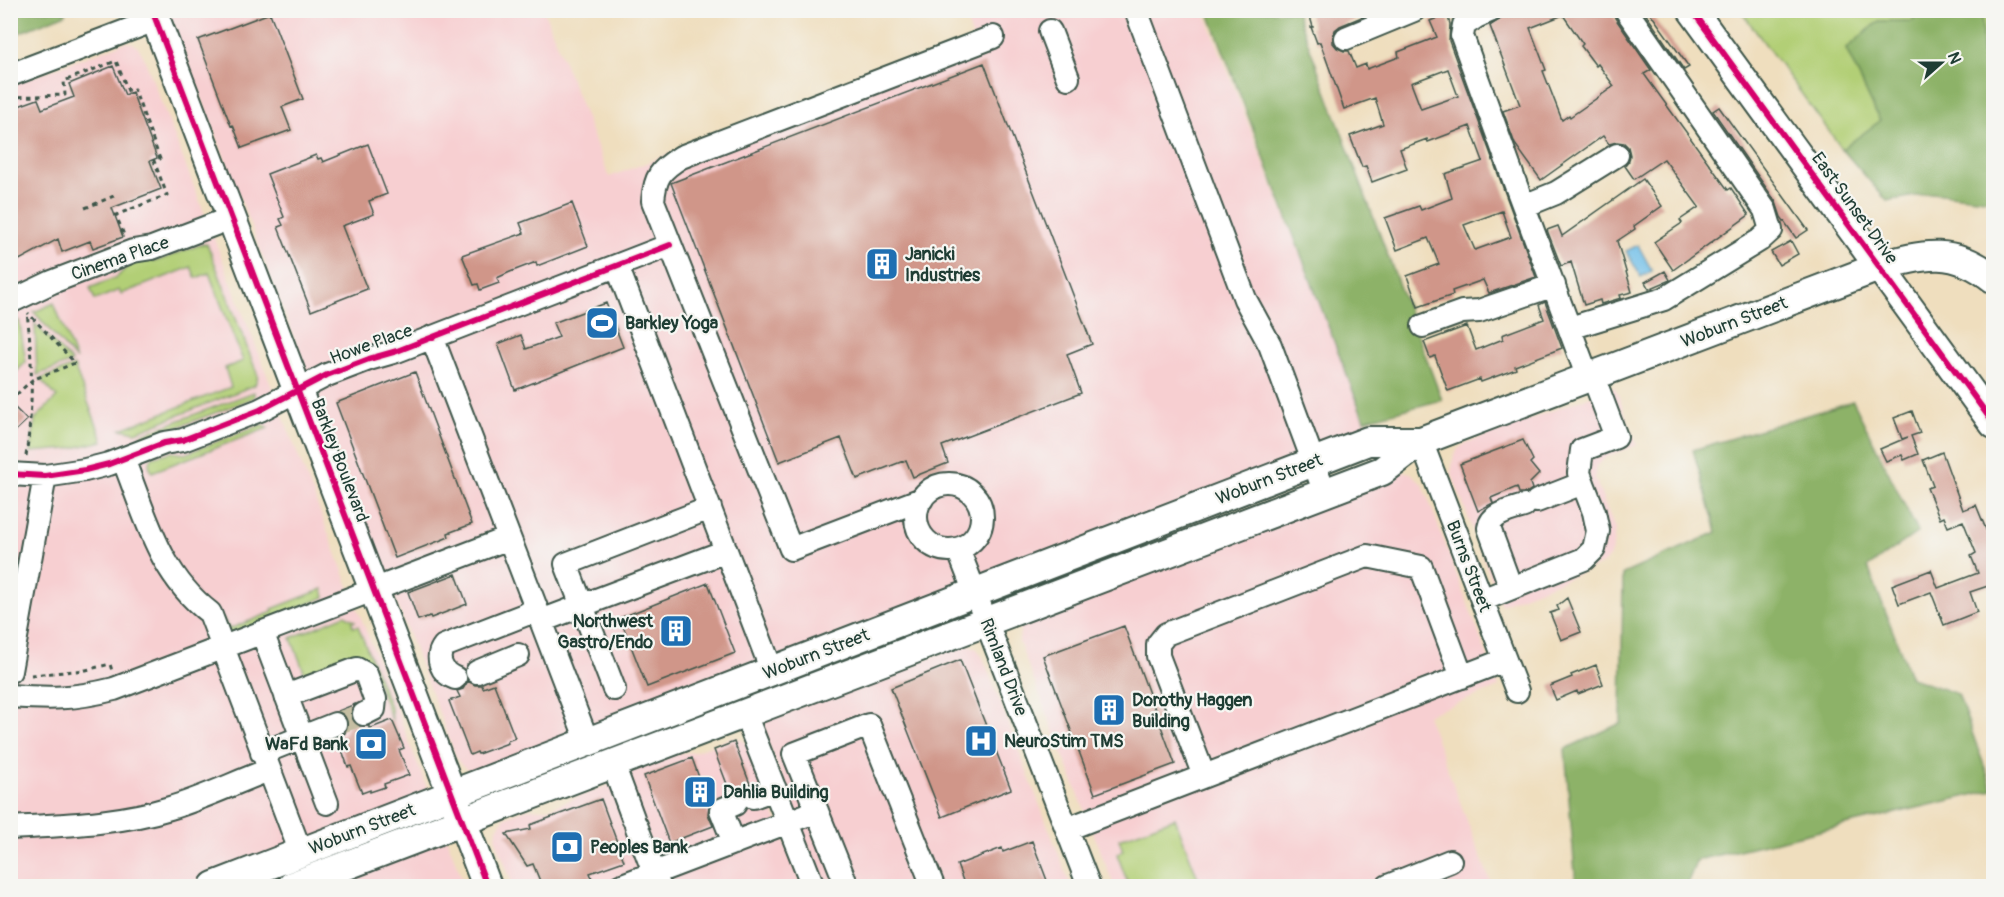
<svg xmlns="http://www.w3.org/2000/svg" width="2004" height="897" viewBox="0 0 2004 897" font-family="Pangolin,sans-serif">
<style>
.built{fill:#f7cfd1}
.green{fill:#b2cf76;stroke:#688655;stroke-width:1.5}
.forest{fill:#8db267;stroke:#56784e;stroke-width:1.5}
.water{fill:#6dbde8;stroke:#467d8e;stroke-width:1.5}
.building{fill:#d09689;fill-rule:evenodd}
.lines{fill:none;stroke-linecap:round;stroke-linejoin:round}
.minor-tunnel{stroke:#c5bea2;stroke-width:22;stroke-dasharray:22 11;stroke-linecap:butt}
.minor-casing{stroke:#3e5549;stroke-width:26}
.major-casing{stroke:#3e5549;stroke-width:32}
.path{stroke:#3e5549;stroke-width:3;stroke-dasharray:4.5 4.5;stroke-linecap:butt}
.minor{stroke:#fff;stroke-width:22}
.major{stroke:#fff;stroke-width:28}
.cycleway-casing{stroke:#f6f6f2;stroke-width:10}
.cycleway{stroke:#d6006c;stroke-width:6}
.labels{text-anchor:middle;stroke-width:4.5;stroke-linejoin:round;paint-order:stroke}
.street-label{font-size:18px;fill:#1f3d34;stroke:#f6f6f2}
.poi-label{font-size:18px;font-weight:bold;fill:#1f3d34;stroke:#f6f6f2;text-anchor:start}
</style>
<rect width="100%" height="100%" fill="#f6f6f2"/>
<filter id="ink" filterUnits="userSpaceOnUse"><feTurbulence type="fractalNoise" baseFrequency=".0167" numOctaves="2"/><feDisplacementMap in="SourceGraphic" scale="12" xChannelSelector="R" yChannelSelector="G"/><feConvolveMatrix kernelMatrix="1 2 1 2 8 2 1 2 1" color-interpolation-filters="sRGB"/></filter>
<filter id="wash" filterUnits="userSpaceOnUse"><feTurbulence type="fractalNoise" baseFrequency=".008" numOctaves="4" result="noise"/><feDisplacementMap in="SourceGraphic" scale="24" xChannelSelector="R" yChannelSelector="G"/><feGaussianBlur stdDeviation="1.35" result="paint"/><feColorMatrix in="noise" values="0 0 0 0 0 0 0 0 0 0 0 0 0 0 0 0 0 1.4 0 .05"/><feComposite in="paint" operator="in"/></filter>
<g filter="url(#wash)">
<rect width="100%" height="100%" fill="#efdebe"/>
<path class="built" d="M168 11H544L609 177 973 39 963 11H1204L1370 434 475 772 469 771 460 764 456 757Z
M126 42 132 43 138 47 143 55 465 886H11V85Z
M1615 387 1637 445 1606 457 1596 466 1595 479 1615 529 1613 547 1610 556 1603 564 1501 605 1451 472 1454 456 1458 449 1466 443Z
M1401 471 1411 473 1423 485 1499 687 1427 715 1492 886H1114L1019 642 1021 624 1027 617Z
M967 644 977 649 983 658 1071 886H823L763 730 765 720Z
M731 738 741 739 748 745 802 886H513L496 840 497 828 505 817 526 809H547L627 778 630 771 661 755 694 752Z"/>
<path class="green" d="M1741 11H1915L1914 21H1879L1846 49 1880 121 1842 149Z
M1982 11H1993V64L1982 54Z
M202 244H207L212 256 258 376 255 385 136 432 121 429 231 387 225 368 243 361 209 273 196 278 191 267 121 294 119 290 95 300 90 288 117 277 131 263 142 261H157Z
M54 303 76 360 34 312Z
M19 320 26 362 11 377V325Z
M35 324 72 362 37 375Z
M74 366 103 441 69 449 31 452 35 419 57 397 40 379Z
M254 392V398L141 441 140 435Z
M263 424 268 428 152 472 149 465 152 457 172 452 185 454Z
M323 589 325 597 231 636 227 633 223 618 229 629 273 612 272 609Z
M345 615 355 621 352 622 353 627 358 626 391 709 392 720 372 670 308 682 291 638Z
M1175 818 1201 886H1129L1117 854 1123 851 1119 839Z"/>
<path class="forest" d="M11 10 66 11V14L11 36Z
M1208 11H1296L1442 400 1364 420Z
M1915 11H1982V54L1993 64V200L1933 193 1887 201 1842 149 1880 121 1846 49 1879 21H1913Z
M1853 401 1918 532 1868 567 1911 678 1958 694 1993 790 1697 860 1686 886H1576L1565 749 1621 723 1623 574 1717 532 1693 450Z"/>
<path class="water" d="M1638 245 1652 271 1641 277 1626 251Z"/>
<g id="blocks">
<path class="building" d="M1308 10H1362L1364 16 1340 26 1335 30 1333 37V43L1337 48 1344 51H1349L1356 68 1366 64 1367 69 1399 57 1398 52 1437 37 1430 21 1447 14 1450 24 1449 41 1536 277 1489 293 1483 280 1452 291 1453 295 1418 307 1407 276 1439 264 1428 238 1397 250 1385 218 1419 206 1421 210 1452 198 1445 174 1483 161 1470 126 1428 142 1427 139 1400 149 1407 169 1372 182 1366 166 1362 167 1350 136 1383 124 1375 98 1344 109 1320 42 1317 43 1311 27H1313ZM1448 69 1458 96 1421 109 1411 83ZM1502 211 1511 237 1475 250 1464 225Z
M1505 10H1613L1615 18 1651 70 1644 74 1728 190 1731 188 1749 215 1673 270 1654 242 1682 223 1680 220 1699 207 1664 159 1634 179 1625 166 1629 161 1630 155 1628 147 1624 143 1617 142 1609 144 1603 136 1541 180 1515 144 1503 111 1520 105 1490 26 1502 18ZM1563 15 1583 44 1581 46 1596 66 1598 64 1614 86 1570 117 1569 115 1562 120 1543 71 1546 70 1530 28Z
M1643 10H1648L1689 67 1684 70Z
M270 13 303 99 282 107 291 130 242 148 233 125 231 126 198 40Z
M984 63 1092 344 1067 354 1081 393 942 446 948 463 913 477 906 460 857 479 841 438 779 462 671 183Z
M113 66 125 95 132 92 157 158 150 161 161 189 112 208 123 237 93 248 90 241 62 252 58 239 10 265V109L38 99 42 109 74 97 69 84Z
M1719 107 1808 230 1796 238 1781 217 1776 202 1713 111Z
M368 144 387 194 369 201 374 214 342 226 367 289 311 311 278 227 283 225 280 219 284 217 267 174 316 155 318 159 321 158 323 162Z
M1643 179 1662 206 1634 226 1635 229 1617 241 1632 292 1620 295 1621 298 1601 304 1600 300 1584 305 1571 262 1561 266 1547 230 1558 226 1562 236Z
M572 203 588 246 537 266 536 262 510 272 497 278 499 283 480 290 478 284 474 285 462 255 524 233 520 223Z
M1791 241 1798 254 1779 265 1771 252Z
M1665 271 1670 280 1649 289 1645 282Z
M1545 302 1562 348 1515 366 1516 369 1481 382 1480 379 1448 391 1435 356 1430 358 1424 342 1467 326 1476 350 1503 339 1502 335 1544 319 1539 305Z
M606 303 623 347 515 390 498 344 521 335 526 349 559 337 553 323Z
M415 372 472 524 448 533 449 537 395 558 336 403Z
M10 403 27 420 10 436Z
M1912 411 1920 433 1911 436 1918 454 1904 460 1902 455 1886 461 1880 449 1908 437 1902 439 1894 418Z
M1523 440 1533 460 1530 463 1539 474 1530 483 1532 489 1526 493H1519L1517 487 1491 498 1493 503 1478 511 1460 464Z
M1942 452 1963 510 1976 505 1994 549V584L1970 592 1977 612 1944 625 1931 592 1899 604 1892 585 1931 570 1938 588 1978 573 1971 556 1976 553 1963 521 1948 527 1944 517 1940 519 1927 488 1933 486 1923 460Z
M456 574 467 604 431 618 430 616 418 620 408 592Z
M708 583 735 653 647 687 620 618Z
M1567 598 1581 632 1561 640 1550 613 1559 610 1557 606Z
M1124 626 1175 764 1095 794 1043 656Z
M960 660 1011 789 942 817 891 688Z
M1596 665 1603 684 1578 694 1577 691 1556 700 1550 686 1572 677 1571 675Z
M468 681 475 685H482L483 688 494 684 515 738 507 741 508 743 478 754 477 752 470 755 449 701 460 697 457 691 463 689Z
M355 704 351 714 352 721 357 726H369V729L392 720 404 748 399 750 409 775 384 784 385 787 370 792V790L362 793 351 766 348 767 338 739 345 733 348 725 347 718 344 714 338 711Z
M734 742 750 784 743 788 741 792H730L714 750Z
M692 758 709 805 708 814 713 826 669 843 644 776Z
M601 799 624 861 590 873 595 886H542L533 864 527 866 506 834 531 829 530 825Z
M1032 841 1048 883 1040 886H965L957 865 1002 848 1003 852Z"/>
</g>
</g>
<g filter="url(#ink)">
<use href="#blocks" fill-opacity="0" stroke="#3e5549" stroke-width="1.5"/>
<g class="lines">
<path class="minor-tunnel" d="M335 724 364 714"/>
<g class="minor-casing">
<path id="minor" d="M1136 10 1245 299 1270 345 1325 493
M1492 10 1476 17 1464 25 1462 36 1518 191 1588 378
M1050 31 1068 78
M1346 38 1414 10
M10 75 155 20
M1524 206 1556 193 1617 155
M617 266 772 671
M10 302 52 282 133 251 152 248 231 218
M1423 326 1462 312 1479 311 1554 285
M1570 328 1664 299 1760 240 1771 230 1765 210 1626 10
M432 337 588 743
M1421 441 1517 691
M123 459C146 516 159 574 210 613L301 853
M10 474 45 476 85 470 109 464 164 443 183 440 260 410 327 375 369 359 397 351 670 245
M916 517a33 33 0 1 1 66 0a33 33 0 1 1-66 0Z
M922 499 791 549 653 201C655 177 660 170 681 157L993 37
M1537 501 1583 483
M958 549 1089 886
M1511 588 1489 528C1491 513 1512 510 1524 506
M1482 600 1584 559 1594 549 1598 531 1594 512 1579 473 1582 450 1616 437 1593 376
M541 621 726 551
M262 632 327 803
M10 671 45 476
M477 672 518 655
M455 678C441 673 435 657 444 646L537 610
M614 689 566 564 710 508
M10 696C51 699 74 699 114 689L509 538
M286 696 357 669 366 674 375 699 374 709 364 714
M745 714 813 886
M262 753 335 724
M613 764 633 818
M1204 776 1158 656V644L1166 634 1367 556 1421 567 1462 677
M753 797 775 789
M636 825 659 886
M10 828C64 825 118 824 170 808 204 798 236 782 269 770
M1067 829 1505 660
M734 843 721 810 735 804
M620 886 817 811
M847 886 794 754 869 725 933 886
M1388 886 1450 861"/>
</g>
<g class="major-casing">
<path id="major" d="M152 10 487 886
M1692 10 1994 424
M214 886 1368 441H1421
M292 886 1382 471 1421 441 1879 267C1924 253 1955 247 1994 279"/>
</g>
<path class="path" d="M10 97 65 95 64 81 116 61 128 91 134 89 160 159 154 161 167 195 116 215 124 235
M85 208 116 195
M10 389 16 395 32 380 75 363 28 313
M26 456C33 408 33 361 27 313
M31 675 86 670 110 664 112 671"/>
<use href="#minor" class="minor"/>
<use href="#major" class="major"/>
<g class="cycleway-casing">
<path id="cycleway" d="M152 10 487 886
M1692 10 1994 424
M10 474 45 476 85 470 109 464 164 443 183 440 260 410 327 375 369 359 397 351 670 245"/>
</g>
<use href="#cycleway" class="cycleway"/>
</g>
</g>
<defs>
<g id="building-square" transform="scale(1.725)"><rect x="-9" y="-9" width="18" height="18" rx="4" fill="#1f6fb2" stroke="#f6f6f2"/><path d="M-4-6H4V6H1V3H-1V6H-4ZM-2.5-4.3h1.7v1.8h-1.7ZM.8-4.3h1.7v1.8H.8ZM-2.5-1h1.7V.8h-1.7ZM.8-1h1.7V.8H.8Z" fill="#fff"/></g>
<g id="stadium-square" transform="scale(1.725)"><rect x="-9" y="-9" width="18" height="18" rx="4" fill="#1f6fb2" stroke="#f6f6f2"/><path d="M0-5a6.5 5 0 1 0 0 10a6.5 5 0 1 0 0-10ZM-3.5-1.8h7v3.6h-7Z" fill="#fff"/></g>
<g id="hospital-square" transform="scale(1.725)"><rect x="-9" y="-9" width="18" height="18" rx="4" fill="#1f6fb2" stroke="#f6f6f2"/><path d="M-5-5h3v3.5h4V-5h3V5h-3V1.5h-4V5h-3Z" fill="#fff"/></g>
<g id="bank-square" transform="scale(1.725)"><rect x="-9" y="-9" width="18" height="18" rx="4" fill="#1f6fb2" stroke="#f6f6f2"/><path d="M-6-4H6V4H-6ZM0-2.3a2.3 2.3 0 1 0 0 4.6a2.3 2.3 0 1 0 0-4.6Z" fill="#fff"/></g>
</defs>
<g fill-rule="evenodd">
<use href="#building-square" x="882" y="264"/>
<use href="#stadium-square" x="602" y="323"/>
<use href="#building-square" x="676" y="631"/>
<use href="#building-square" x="1109" y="710"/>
<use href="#hospital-square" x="981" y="741"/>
<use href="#bank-square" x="371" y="744"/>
<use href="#building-square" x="700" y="792"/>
<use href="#bank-square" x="567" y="847"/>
</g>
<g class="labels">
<g class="street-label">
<text transform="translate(1855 208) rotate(54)" y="6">East Sunset Drive</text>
<text transform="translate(120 258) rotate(-19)" y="6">Cinema Place</text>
<text transform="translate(1734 322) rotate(-21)" y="6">Woburn Street</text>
<text transform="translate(371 344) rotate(-20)" y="6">Howe Place</text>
<text transform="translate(340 460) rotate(69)" y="6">Barkley Boulevard</text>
<text transform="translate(1269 479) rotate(-21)" y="6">Woburn Street</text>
<text transform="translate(1469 566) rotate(69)" y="6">Burns Street</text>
<text transform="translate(816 654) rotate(-21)" y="6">Woburn Street</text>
<text transform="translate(1004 667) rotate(69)" y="6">Rimland Drive</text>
<text transform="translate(362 829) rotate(-21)" y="6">Woburn Street</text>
</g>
<g class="poi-label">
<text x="905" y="260">Janicki<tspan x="905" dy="21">Industries</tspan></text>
<text x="625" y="329">Barkley Yoga</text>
<text x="653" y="627" text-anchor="end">Northwest<tspan x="653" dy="21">Gastro/Endo</tspan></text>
<text x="1132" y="706">Dorothy Haggen<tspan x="1132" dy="21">Building</tspan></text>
<text x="1004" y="747">NeuroStim TMS</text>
<text x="348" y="750" text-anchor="end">WaFd Bank</text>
<text x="723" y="798">Dahlia Building</text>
<text x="590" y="853">Peoples Bank</text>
</g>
</g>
<rect width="2004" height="897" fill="none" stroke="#f6f6f2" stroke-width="36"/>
<g transform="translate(1941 63) rotate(69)" stroke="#f6f6f2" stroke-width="4.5" paint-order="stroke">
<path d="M0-4.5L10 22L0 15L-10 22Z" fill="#1f3d34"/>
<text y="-9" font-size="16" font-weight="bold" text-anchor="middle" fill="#1f3d34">N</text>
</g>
</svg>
